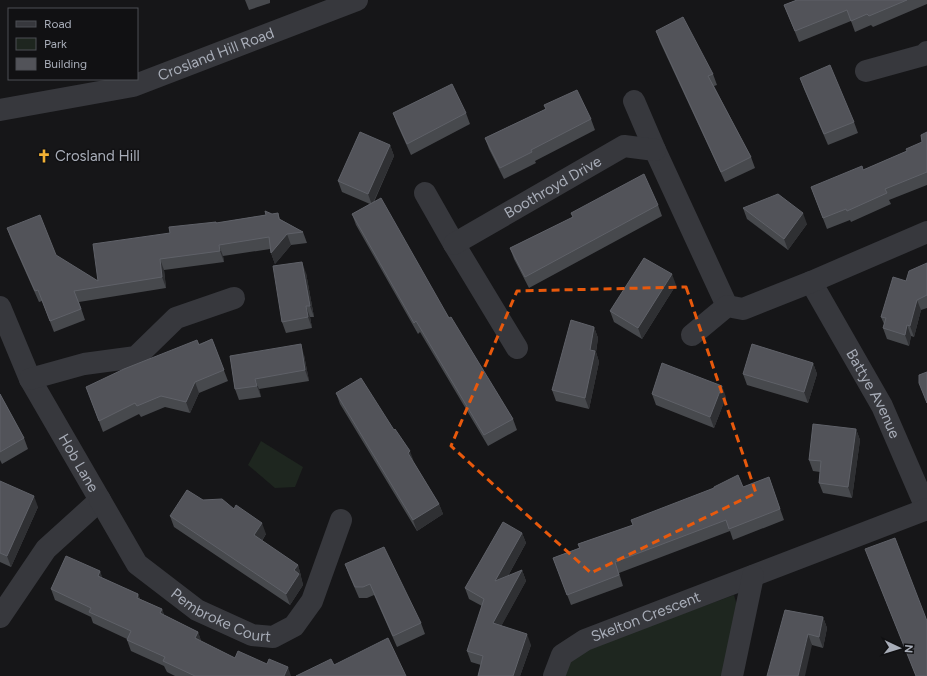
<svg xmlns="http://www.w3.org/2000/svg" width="927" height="676" viewBox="0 0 927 676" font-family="Figtree,sans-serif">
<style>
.green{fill:#1e261f}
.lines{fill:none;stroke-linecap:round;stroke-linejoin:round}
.minor{stroke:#37383d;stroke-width:22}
.wall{fill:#47494d}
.shaded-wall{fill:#2f3033}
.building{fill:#525359;stroke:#5f6168}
.marked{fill:none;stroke:#e8590c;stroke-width:3;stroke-dasharray:8 5;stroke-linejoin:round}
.labels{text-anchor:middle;stroke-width:3;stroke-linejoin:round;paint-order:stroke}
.street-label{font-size:15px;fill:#a8adb8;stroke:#111113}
.poi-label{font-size:15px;fill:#a8adb8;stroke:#111113;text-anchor:start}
</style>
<rect width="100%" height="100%" fill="#161618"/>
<path class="green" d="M261 441 303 467 295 487 275 488 248 465Z
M734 595 737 606 723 676H564L566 665 577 652Z"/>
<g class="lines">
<g class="minor">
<path d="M866 71 924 55 927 52"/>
<path d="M634 101 655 150 727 306"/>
<path id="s1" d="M0 110 133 86 357 0"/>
<path d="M425 193 454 244 517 348"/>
<path id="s2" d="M454 244 624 146 655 150"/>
<path id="s3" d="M811 282 882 406 927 510"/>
<path id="s4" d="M0 307 30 379 100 500 46 549 0 617"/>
<path d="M692 335 727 306 743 309 811 282 927 232"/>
<path d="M30 379 84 364 136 357 176 318 234 298"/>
<path id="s5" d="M100 500 137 564 197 610 252 635 273 637 294 626 312 601 341 520"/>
<path id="s6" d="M554 676 562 655 585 640 927 509"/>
<path d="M732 676 753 576"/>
</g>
</g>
<path class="wall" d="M245 0H270V3L249 10Z
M797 0H927V4L873 27 871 25 855 32 851 21 799 42 784 5Z
M656 31 713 74 717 85 714 86 751 157 755 168 725 182 660 42Z
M800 78 854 122 858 133 828 145 804 89Z
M544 105 591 119 595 130 535 161 536 163 504 179 489 149 485 138 546 109Z
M393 113H466L470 124 411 155 397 124Z
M927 132V185L889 200 891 204 851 222 850 220 827 229 811 187 863 170 907 151 922 142Z
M390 145 394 156 374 202 449 318 513 419 517 430 488 446 420 332 418 334 356 225 352 214 370 204 342 192 338 181Z
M658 205 662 216 529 288 514 259 510 248 573 217 571 213Z
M743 208 807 224 788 250 747 219Z
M278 213 280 219 303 232 307 243 291 245 275 264 271 253 270 249 223 256 224 262 164 270 166 288 79 302 85 320 54 332 42 301 39 302 11 239 7 228 98 281 170 233 216 222 217 223Z
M927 263V308L921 310 914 337 911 336 909 346 887 339 883 328 884 324 881 317 906 281Z
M306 273 314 317H310L312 328 286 333 282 322Z
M676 285 642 339 614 322 610 311Z
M594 327 598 338 596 352 599 362 589 409 556 401 552 390Z
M212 339 228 381 199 393 190 413 165 407 141 417 139 414 103 432 86 387Z
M304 355 309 381 259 389 261 397 239 400 235 389 230 356Z
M813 363 817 374 808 403 747 385 743 374Z
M336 393 414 463 439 504 443 514 417 531 340 404Z
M0 394 24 438 28 449 2 464 0 460Z
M652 394 726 397 714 428 656 405Z
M856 429 860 440 852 498 823 493 819 483 820 472 813 471 809 460Z
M769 477 784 520 733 540 730 531 619 573 623 586 571 605 553 558 579 548 578 544 743 487Z
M0 481 38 507 11 567 0 562Z
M170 516 266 534 262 541 298 565 301 576V577L303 585 290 605 174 527Z
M522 533 526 543 508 576 522 570 526 581 501 626 531 645 520 676H478L481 665 471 662 467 651 482 606 469 599 465 588Z
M865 549 927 676H916Z
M345 564 421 623 425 634 397 647 374 595 367 598H359L349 575Z
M100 571 102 578 138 594 140 599 162 609 164 615 198 632 201 641 235 658 291 676H175L167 672 164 666 131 651 127 640V639L93 623 91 617 55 600 51 589Z
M785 610 823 617 827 628 823 648 812 645Z"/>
<path class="shaded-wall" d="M390 145 394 156 372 205 368 194Z
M803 213 807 224 788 250 784 239Z
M287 234 291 245 275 264 271 253Z
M219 245 223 256 224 262 220 251Z
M160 259 164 270 166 288 162 277Z
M302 262 306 273 314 317 310 306Z
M672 274 676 285 642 339 638 328Z
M917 300 921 310 914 337 910 326Z
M306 306 310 317 312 328 308 317Z
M907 325 911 336 909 346 905 335Z
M594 327 598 338 596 352 599 362 589 409 585 398 590 350Z
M301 344 304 355 309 381 305 370Z
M813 363 817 374 808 403 804 392Z
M255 379 259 389 261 397 257 386Z
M195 382 199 393 190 413 186 402Z
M722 386 726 397 714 428 710 417Z
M856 429 860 440 852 498 848 487Z
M410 451 414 462 408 453Z
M34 496 38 507 11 567 7 556Z
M439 504 443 514 417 531 413 520Z
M262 523 266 534 258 546 254 535Z
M522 533 526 543 499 592 495 581Z
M298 565 301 576V577L303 585 290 605 286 594 294 570Z
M522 570 526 581 497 634 493 623Z
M100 571 104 582 98 576Z
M138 594 142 605 137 598Z
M162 609 166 620 160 613Z
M823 617 827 628 823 648 819 637Z
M198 632 202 643 195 638Z
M527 634 531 645 520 676H513Z
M808 634 812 645 805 676H798Z
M288 667 291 676H284Z"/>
<path class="building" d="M797 0H907L869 16 867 14 851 21 847 10 795 31 784 5Z
M683 17 713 74 708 76 751 157 721 172 656 31Z
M830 65 854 122 824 134 800 78Z
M452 84 466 113 407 144 393 113Z
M577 90 591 119 531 150 532 152 500 168 485 138 546 109 544 105Z
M360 132 390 145 368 194 338 181Z
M927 132V172L885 189 887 193 847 211 846 209 823 218 811 187 862 166 863 170 907 151 906 149 922 142 921 135Z
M644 174 658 205 525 277 510 248 573 217 571 213Z
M778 194 803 213 784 239 743 208Z
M381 198 449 318 451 317 513 419 484 435 416 321 414 323 352 214Z
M265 211 272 214 278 213 279 219 303 232 287 234 271 253 269 237 219 245 220 251 160 259 162 277 74 291 81 309 50 321 38 290 35 291 7 228 40 215 56 255 98 281 93 244 170 233 169 227 216 222V223L266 215Z
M644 258 672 274 638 328 610 311Z
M302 262 310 306H306L308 317 282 322 273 266Z
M927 263V295L917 300 910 326 907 325 905 335 883 328 886 318 881 317 893 277 906 281 909 271Z
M571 320 594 327 590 350 595 351 585 398 552 390Z
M212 339 224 370 195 382 186 402 161 396 137 406 135 403 99 421 86 387 124 369 197 340 199 345Z
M301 344 305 370 255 379 257 386 235 389 230 356Z
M752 344 813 363 804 392 743 374Z
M662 363 722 386 710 417 652 394Z
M927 372V403L919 383V375Z
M361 378 394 430 395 429 410 451 408 453 439 504 413 520 336 393Z
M0 394 24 438 0 452Z
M813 424 856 429 848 487 819 483 821 461 809 460Z
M738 475 743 487 769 477 780 509 729 529 726 520 615 562 619 575 567 595 553 558 580 548 578 544 633 525 631 520 714 488V487Z
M0 481 34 496 7 556 0 553Z
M187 490 203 500 222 499 234 509 236 505 262 523 254 535 298 565 294 570 299 574 286 594 170 516Z
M503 522 522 533 495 581 522 570 493 623 527 634 513 676H478L483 656 467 651 484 599 465 588Z
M895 538 927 621V676H916L865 549Z
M384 547 421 623 393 636 370 584 363 587H355L345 564Z
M66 556 100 571 98 576 138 594 137 598 162 609 160 613 198 632 195 638 235 658 238 651 267 664 269 659 288 667 284 676H195L163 661 165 657 127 640 131 631 89 612 91 608 51 589Z
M785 610 823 617 819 637 808 634 798 676H767Z
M388 638 406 676H296L331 659 334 665Z"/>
<path class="marked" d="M686 287 756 493 591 573 451 446 517 291Z"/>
<defs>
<g id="church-bare" transform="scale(1.08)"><path d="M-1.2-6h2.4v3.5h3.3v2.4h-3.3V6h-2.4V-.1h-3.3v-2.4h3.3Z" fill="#f2b134" stroke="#111113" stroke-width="2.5" paint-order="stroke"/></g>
</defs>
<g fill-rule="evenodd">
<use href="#church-bare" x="44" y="156"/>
</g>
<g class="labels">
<g class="street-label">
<text dy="5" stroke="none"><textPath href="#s1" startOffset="224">Crosland Hill Road</textPath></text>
<text dy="5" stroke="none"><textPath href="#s2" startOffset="114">Boothroyd Drive</textPath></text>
<text dy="5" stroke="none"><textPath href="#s3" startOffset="128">Battye Avenue</textPath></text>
<text dy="5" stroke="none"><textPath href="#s4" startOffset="175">Hob Lane</textPath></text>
<text dy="5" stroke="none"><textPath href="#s5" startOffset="174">Pembroke Court</textPath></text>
<text dy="5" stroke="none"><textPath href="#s6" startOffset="115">Skelton Crescent</textPath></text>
</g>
<g class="poi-label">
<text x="55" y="161">Crosland Hill</text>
</g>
</g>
<rect x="8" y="8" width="130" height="72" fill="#111113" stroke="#4d4f55"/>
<rect x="16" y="21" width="20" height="6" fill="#37383d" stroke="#4d4f55"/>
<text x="44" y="28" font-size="12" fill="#a8adb8">Road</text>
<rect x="16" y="38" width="20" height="12" fill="#1e261f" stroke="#4d4f55"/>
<text x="44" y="48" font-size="12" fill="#a8adb8">Park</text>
<rect x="16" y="58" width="20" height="12" fill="#525359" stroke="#4d4f55"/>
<text x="44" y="68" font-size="12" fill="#a8adb8">Building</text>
<g transform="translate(899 648) rotate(94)" stroke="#111113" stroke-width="3" paint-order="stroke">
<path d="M0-3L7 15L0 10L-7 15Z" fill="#a8adb8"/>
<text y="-6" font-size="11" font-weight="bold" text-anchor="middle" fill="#a8adb8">N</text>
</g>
</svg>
